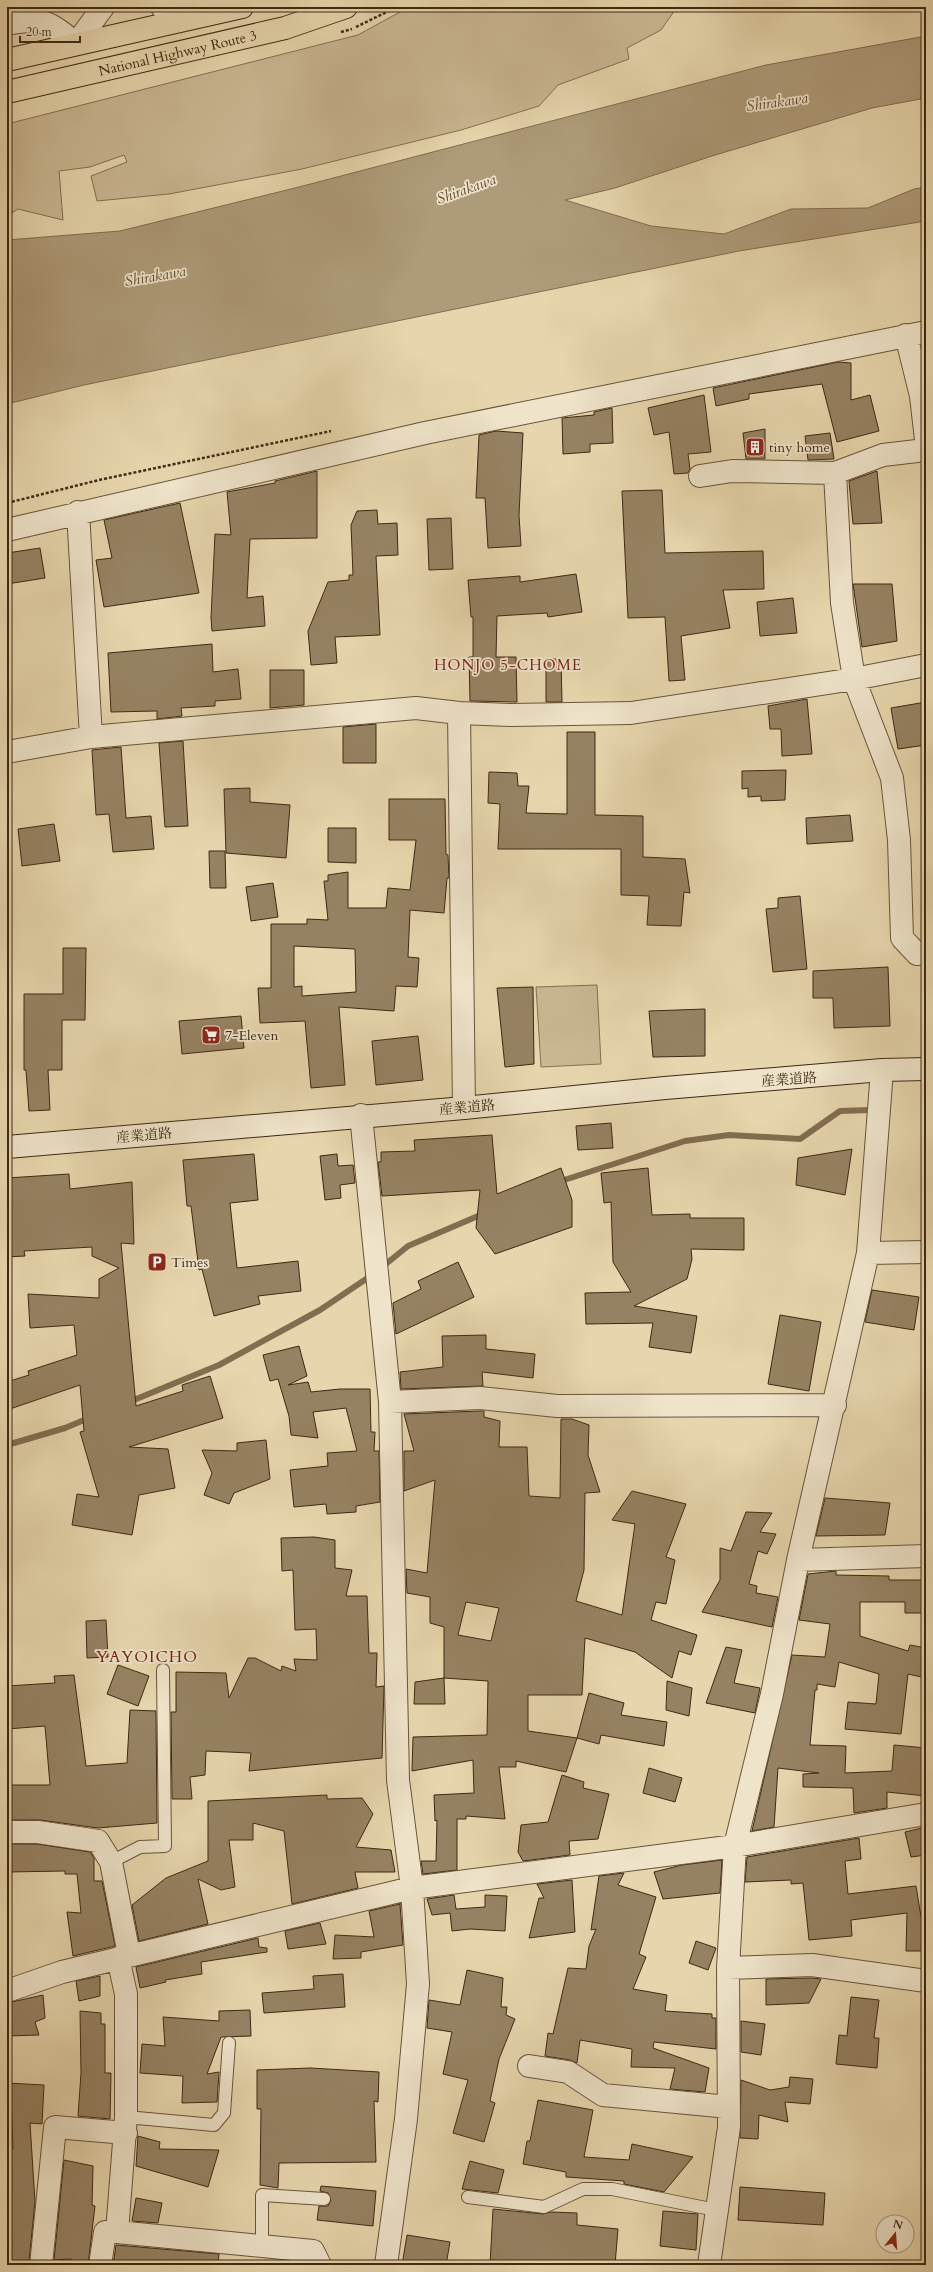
<svg xmlns="http://www.w3.org/2000/svg" width="933" height="2272" viewBox="0 0 933 2272" font-family="Cardo,'Noto Serif JP',serif">
<style>
.green{fill:#cab893;stroke:#847053}
.water{fill:#ae9b79;stroke:#816d50}
.lines{fill:none;stroke-linecap:round;stroke-linejoin:round}
.stream{stroke:#816d50;stroke-width:6}
.building{fill:#968263;stroke:#3e2813;fill-rule:evenodd}
.lane-casing{stroke:#68543a;stroke-width:14}
.street-casing{stroke:#68543a;stroke-width:24}
.secondary-casing{stroke:#3e2813;stroke-width:24}
.highway-casing{stroke:#3e2813;stroke-width:24}
.path{stroke:#3e2813;stroke-width:2.5;stroke-dasharray:3 2;stroke-linecap:butt}
.lane{stroke:#efe4ca;stroke-width:12}
.street{stroke:#efe4ca;stroke-width:22}
.secondary{stroke:#efe4ca;stroke-width:22}
.highway{stroke:#e7d6ad;stroke-width:22}
.labels{text-anchor:middle;stroke-width:3.5;stroke-linejoin:round;paint-order:stroke}
.street-label{font-size:14px;fill:#3e2813;stroke:#efe4ca}
.poi-label{font-size:14px;fill:#3e2813;stroke:#efe4ca;text-anchor:start}
.water-label{font-size:15px;font-style:italic;fill:#604a32;stroke:#efe4ca}
.neighbourhood-label{font-size:15px;letter-spacing:1px;fill:#7a1f14;stroke:#efe4ca}
.quarter-label{font-size:16px;letter-spacing:1px;fill:#7a1f14;stroke:#efe4ca}
</style>
<rect width="100%" height="100%" fill="#e7d6ad"/>
<filter id="stains"><feTurbulence type="fractalNoise" baseFrequency=".005" numOctaves="4"/><feColorMatrix values="0 0 0 0 .2 0 0 0 0 .09 0 0 0 0 .02 0 0 0 .5 -.17"/></filter>
<radialGradient id="worn" r=".72"><stop offset=".6" stop-color="#630" stop-opacity="0"/><stop offset="1" stop-color="#630" stop-opacity=".3"/></radialGradient>
<path class="green" d="M409 7H478L479 9 492 7H677L661 30 627 48 629 59 558 85 539 106 461 130 302 169 169 194 97 201 91 176 127 162 124 155 90 167 59 171 63 220 18 209 7 216V124L358 35Z
M597 985 601 1064 541 1067 536 987Z"/>
<path class="water" d="M926 36V98L872 108 712 156 615 188 565 200 651 226 724 234 791 209 868 208 914 189 926 187V221L739 251 84 385 7 404V240L120 231 295 188 766 65Z"/>
<g class="lines">
<path class="stream" d="M558 1182 685 1141 729 1135 800 1139 840 1111 870 1110
M381 1268 408 1246 485 1213
M129 1402 219 1365 320 1310 372 1275
M7 1445 65 1428 89 1418"/>
</g>
<path class="building" d="M838 362 851 363V400L870 395 879 431 837 442 822 384 749 394V399L716 406 713 388Z
M704 395 711 452 688 454 690 469 688 473 674 474 669 432 654 435 648 408Z
M612 408 613 443 590 444V452L563 454 562 418 594 415V412Z
M765 429V459H746L743 433Z
M496 431 523 433 519 515 521 546 488 548 485 498H476L479 435Z
M830 433 834 459 808 460 805 436Z
M317 471V538L250 539 247 598 263 596 265 626 212 631 211 618 215 534 231 535 227 492 275 483V481Z
M877 471 882 523 853 524 849 481Z
M662 490 665 553 763 551 764 589 723 590 730 628 681 636 685 680 669 681 665 617 628 618 622 491Z
M180 503 199 593 104 607 96 560 112 558 104 520Z
M377 510 378 524 397 523 398 555 376 556 380 635 335 637 337 663 311 665 308 631 328 582 349 580V575H353L351 525 357 511Z
M451 518 453 569 429 570 427 519Z
M40 548 45 578 7 584V553Z
M576 574 582 612 548 617 547 613 497 616 496 657H516L517 702 470 701 469 657H473V617H471L468 580 520 576V582Z
M853 584H892L897 641 862 647Z
M793 598 797 633 760 636 757 602Z
M212 644 213 672 238 669 241 699 215 701V706L181 708 182 716 157 719V711L111 712 108 653Z
M546 659H561L562 702H546Z
M270 670H304V705L270 708Z
M807 699 812 754 782 756 781 729H770L768 706Z
M926 702V745L898 749 891 708Z
M376 724V763H343V727Z
M567 732H595V815L643 816V857L685 859 690 893 684 892 681 926 647 925 649 896 621 895V849H498L500 804 488 803 489 772 517 773 518 786H529L526 813 567 814Z
M183 741 188 826 165 827 159 743Z
M121 747 126 818 151 816 154 849 113 852 109 814 96 815 92 750Z
M786 770 785 800 761 801V796L748 797V788L742 789V771Z
M250 788V802L290 805 286 858 226 853 224 789Z
M389 799H445L446 854 448 855 449 878H447L444 913 410 910 408 957 419 958 417 987 396 986 394 1011 339 1007 345 1085 311 1088 305 1021 260 1023 258 988H271V924H307V919L328 920 324 881H328V875L348 872V908H386L388 888 410 890 416 840H389ZM294 946 355 949 356 992 302 996V986L294 987Z
M850 815 853 841 807 844 806 818Z
M54 824 60 861 22 866 18 829Z
M328 828H356V863L328 862Z
M209 851H225L226 888H210Z
M273 883 278 917 251 921 246 887Z
M800 896 807 969 773 972 766 909 778 908V898Z
M63 948H86L85 1020H62V1070H48L50 1110 29 1111 26 1070H24V994H63Z
M888 967 890 1026 834 1028 833 998H813V971Z
M533 987 534 1064 505 1067 497 988Z
M705 1009V1056L653 1057 649 1011Z
M241 1016 244 1048 182 1054 179 1021Z
M418 1036 423 1080 376 1085 372 1041Z
M611 1123 613 1148 578 1150 576 1126Z
M492 1135 497 1194 561 1168 572 1200V1227L495 1254 476 1228 480 1190 382 1196 378 1162H381V1152L415 1151 414 1140Z
M852 1149 845 1195 796 1185 798 1158Z
M254 1154 258 1200 230 1203 237 1268 298 1261 301 1291 258 1296 260 1304 214 1316 202 1269 199 1270 191 1206H187L183 1160Z
M337 1154 338 1166 353 1165 355 1183 340 1185 341 1198 325 1200 320 1156Z
M648 1168 652 1215 690 1214V1218H744V1250L691 1249 692 1259 687 1279 634 1306 697 1316 691 1353 649 1347 653 1323 586 1324 585 1293 631 1292 613 1262 611 1202 604 1203 601 1173Z
M69 1174 70 1189 132 1182 134 1244 121 1243 136 1406 183 1391 182 1385 210 1376 223 1418 129 1447 168 1449 175 1488 139 1495 132 1535 72 1525 77 1494 99 1497 80 1432 84 1431 80 1385 7 1410V1382L29 1375 28 1371 77 1355 74 1325 30 1328 28 1294 99 1298V1279L119 1268 92 1256V1247L24 1251 25 1256 7 1257V1178Z
M458 1262 474 1297 396 1334 393 1303 421 1289 418 1281Z
M872 1290 919 1297 914 1330 865 1322Z
M780 1315 821 1322 809 1391 768 1384Z
M486 1335V1349L535 1354 533 1378 482 1372 483 1386 401 1389 400 1372 443 1367 442 1336Z
M299 1346 307 1376 288 1385 308 1382 311 1392 340 1389H370L371 1432H375L374 1451H379L380 1502 356 1506V1512L327 1514 326 1504 294 1507 290 1470 328 1466 327 1453 357 1451 346 1408 313 1412 318 1438 291 1435 289 1416 278 1379 270 1381 263 1355Z
M480 1411H484V1417L500 1421 499 1447H527L529 1496 560 1498 561 1419H572L589 1425 588 1455 600 1492 585 1493 584 1570 576 1601 622 1615 635 1524 612 1520 632 1491 686 1504 666 1557 675 1560 666 1604 656 1602 651 1620 697 1635 691 1655 679 1651 672 1678 635 1652 585 1638 582 1695H528V1731L577 1738 566 1772 516 1761V1767H499L505 1819 466 1816V1819H457V1870L423 1874 421 1861H436L437 1820 435 1821 434 1795 474 1793 473 1760 412 1771 413 1737 487 1735 488 1681 444 1678 445 1704H414L415 1682 444 1678V1627L430 1623V1597L407 1593 406 1569 427 1573 435 1480 404 1491V1451H414L404 1414ZM466 1602 499 1608 491 1641 458 1635Z
M266 1440 270 1479 234 1493 229 1504 204 1495 212 1473 202 1450 237 1451V1443Z
M825 1498 890 1503 885 1535 816 1536Z
M746 1512 772 1513 760 1532 776 1534 767 1554 758 1551 749 1584 757 1586 756 1593 778 1597 772 1627 702 1612 720 1580V1548L731 1551Z
M314 1537 335 1540V1568L352 1570 346 1596H367L369 1653H377L376 1687 384 1686 382 1758 249 1771 251 1753 206 1751 205 1775 190 1777 192 1799H172L171 1712H176V1672L226 1673 229 1698 248 1658H255L281 1671 282 1666 296 1671 294 1659 317 1660 316 1629 295 1630 293 1570 282 1571 281 1538Z
M836 1571V1575L889 1576V1580H926V1613H905V1602H860V1636L908 1651 910 1645 926 1648V1678L908 1674 901 1734 845 1729 848 1702 876 1704 879 1674 839 1662 835 1687 817 1684V1690H815L810 1745 846 1746 845 1773 892 1771 894 1745 926 1748V1796L887 1792V1808L854 1813 853 1788 803 1787V1774L819 1773 778 1768 774 1827 752 1831 792 1655 825 1657 830 1624 799 1620 808 1574Z
M106 1620 108 1657 87 1658 86 1621Z
M726 1647 742 1650 734 1683 760 1688 755 1713 706 1703Z
M118 1665 149 1676 138 1706 107 1694Z
M74 1675 86 1766 127 1763 130 1710 156 1711 157 1823 98 1828 40 1820H7V1785H50L45 1726 7 1729V1686L55 1683 54 1676Z
M667 1681 692 1688 689 1716 666 1710Z
M589 1693 624 1703 621 1715 667 1722 664 1746 601 1735 599 1744 577 1738Z
M649 1768 682 1778 675 1802 643 1793Z
M562 1775 584 1782 583 1788 609 1794 598 1839 569 1841 570 1855 523 1861 518 1852 521 1825 548 1822Z
M327 1795V1799L362 1798 373 1814 356 1847 391 1850 395 1872H355L358 1888 292 1904 284 1831 253 1823V1840H229L235 1887 221 1890 198 1879 208 1924 139 1941 132 1905 166 1878 208 1861V1801Z
M926 1827V1855L911 1857 905 1832Z
M859 1838 861 1859 845 1861 848 1894 916 1886 921 1917H926V1951H906L907 1913 851 1920 852 1936 809 1940 803 1883 791 1884V1880L745 1882 747 1857Z
M7 1844H37L90 1852 94 1858V1881H102L115 1946 73 1956 67 1912 81 1913 77 1874H65V1871L7 1872Z
M722 1860 720 1893 663 1899 654 1872 682 1865Z
M624 1873 618 1885 656 1897 639 1954 646 1957 633 1989 667 1995 665 2011 712 2014V2018H716V2049L654 2042 653 2048 709 2068 705 2092 670 2089 675 2068 631 2067 632 2049 580 2040 577 2063 570 2060 545 2056 548 2033 553 2034 568 1968 586 1969 589 1946 596 1929 591 1930 599 1876Z
M572 1880 575 1932 529 1938 539 1898H544L537 1884Z
M454 1895 456 1909 485 1907V1895L507 1896 505 1931 470 1929 452 1931 450 1913 432 1915 427 1899Z
M400 1904 403 1945 361 1952V1958L333 1959 335 1935 374 1937 369 1911Z
M320 1923 326 1944 288 1949 285 1931Z
M258 1938 259 1947 267 1948V1952L201 1962 202 1974 165 1980 166 1982 140 1988 136 1967Z
M696 1941 716 1948 708 1970 689 1963Z
M467 1970 503 1978 501 2007H507L506 2015 515 2019 499 2059 490 2101 495 2103 484 2142 453 2133 468 2080 443 2074 452 2032 427 2028 429 2000 460 2005Z
M343 1974 345 2007 264 2013 262 1993 314 1989 313 1976Z
M100 1976V1996L79 2001 76 1981Z
M811 1978 821 1979 809 2003 766 2005V1979Z
M43 1995 45 2018 35 2022 39 2035 7 2036V2003Z
M851 1997 879 2000 874 2038H879L877 2068 836 2064 839 2035 847 2036Z
M250 2010 251 2036 221 2037 207 2074 219 2072 217 2102 182 2103 183 2076 140 2073 142 2044 165 2046 163 2017 219 2021V2011Z
M80 2011 101 2013V2024H105V2073H111L110 2119 78 2116 81 2073Z
M741 2021 765 2024 761 2055 741 2052Z
M310 2068 379 2072 378 2102 374 2101 376 2162 279 2163 278 2188 260 2185 261 2109H257V2070Z
M790 2077 813 2079 810 2104 785 2102 788 2122 759 2115 758 2139 740 2138 741 2080 770 2090 789 2087Z
M7 2083 44 2085 42 2124 30 2123 35 2202 29 2261H25V2265H8L10 2223H7V2148L13 2149 11 2098 7 2097Z
M538 2100 593 2110 584 2157 629 2160 632 2144 693 2157 664 2192 624 2184V2181L566 2177V2172L523 2164 527 2141H530Z
M138 2136 160 2142 159 2149 219 2150 208 2187 136 2166Z
M64 2160 93 2166 92 2205 95 2206 88 2265H70L71 2259 54 2260Z
M470 2161 504 2170 498 2193 462 2189Z
M321 2186 376 2191 373 2226 317 2220 319 2206H328L331 2200 328 2193 320 2191Z
M740 2187 825 2193 823 2225 738 2220Z
M136 2198 162 2203 158 2223 132 2221Z
M493 2209 543 2214 551 2212 577 2213V2225L618 2229 615 2265 563 2261V2265H490Z
M663 2211 698 2214 696 2250 660 2246Z
M407 2235 450 2242 446 2265H402Z
M116 2245 219 2254 218 2265H113Z"/>
<g class="lines">
<g class="lane-casing">
<path id="lane" d="M111 1862 140 1847 165 1846 163 1670
M126 2117 214 2125 224 2113 229 2043
M468 2197 544 2207 583 2189H612L716 2210
M262 2247V2195L324 2199"/>
</g>
<g class="street-casing">
<path id="street" d="M162 7 190 18
M7 24C42 17 49 21 76 44L103 7
M906 335 921 396 926 440
M926 447 917 451 883 455 835 473 842 603 854 679 892 778 899 840 902 938 917 954 926 953
M700 476 732 471 835 473
M78 512 91 737
M7 530 425 433 926 332
M459 713 464 1108
M7 752 91 737 416 708 459 713 511 715 631 713 854 679 926 665
M361 1115 390 1402 398 1780 412 1888 418 1984 406 2119 386 2265
M868 1253 926 1252
M390 1402 480 1398 557 1406 835 1405
M798 1560 926 1556
M7 1832H38L98 1841 111 1862 129 1955
M118 1958 126 1994V2117L117 2232 313 2251 320 2265
M728 1968 812 1965 926 1981
M7 1991 62 1972 412 1888 735 1846 926 1814
M529 2066 568 2072 603 2095 729 2107
M41 2265 55 2127 126 2133
M100 2265 105 2232H117
M709 2265 729 2127 728 1968 735 1846 772 1694 798 1560 868 1253 882 1070"/>
</g>
<g class="secondary-casing">
<path id="secondary" d="M7 1147 464 1108 665 1088 882 1070 926 1069"/>
</g>
<g class="highway-casing">
<g id="highway">
<path d="M7 60 242 7"/>
<path id="s1" d="M7 92 285 28 346 7"/>
</g>
</g>
<path class="path" d="M356 27 397 7
M341 32 352 29
M7 503 99 480 331 431"/>
<use href="#lane" class="lane"/>
<use href="#street" class="street"/>
<use href="#secondary" class="secondary"/>
<use href="#highway" class="highway"/>
</g>
<defs>
<g id="building-square" transform="scale(1)"><rect x="-9" y="-9" width="18" height="18" rx="4" fill="#8f2418" stroke="#efe4ca"/><path d="M-4-6H4V6H1V3H-1V6H-4ZM-2.5-4.3h1.7v1.8h-1.7ZM.8-4.3h1.7v1.8H.8ZM-2.5-1h1.7V.8h-1.7ZM.8-1h1.7V.8H.8Z" fill="#fff"/></g>
<g id="supermarket-square" transform="scale(1)"><rect x="-9" y="-9" width="18" height="18" rx="4" fill="#8f2418" stroke="#efe4ca"/><path d="M-6-5.5h2.5l.6 2H6L4.5 2H-2.5L-4.4-4H-6ZM-1.5 3.2a1.3 1.3 0 1 0 .1 0ZM3 3.2a1.3 1.3 0 1 0 .1 0Z" fill="#fff"/></g>
<g id="parking-square" transform="scale(1)"><rect x="-9" y="-9" width="18" height="18" rx="4" fill="#8f2418" stroke="#efe4ca"/><path d="M-3.5-5.5H1a3.5 3.5 0 0 1 0 7H-1V5.5H-3.5ZM-1-3.4V-.6H.8a1.4 1.4 0 0 0 0-2.8Z" fill="#fff"/></g>
</defs>
<g fill-rule="evenodd">
<use href="#building-square" x="755" y="447"/>
<use href="#supermarket-square" x="211" y="1035"/>
<use href="#parking-square" x="157" y="1262"/>
</g>
<g class="labels">
<g class="street-label">
<text dy="5" stroke="none"><textPath href="#s1" startOffset="175">National Highway Route 3</textPath></text>
<text transform="translate(789 1079) rotate(-4)" y="5">産業道路</text>
<text transform="translate(467 1107) rotate(-5)" y="5">産業道路</text>
<text transform="translate(144 1135) rotate(-5)" y="5">産業道路</text>
</g>
<g class="poi-label">
<text x="769" y="452">tiny home</text>
<text x="225" y="1040">7-Eleven</text>
<text x="171" y="1267">Times</text>
</g>
<g class="water-label">
<text transform="translate(777 102) rotate(-8)" y="5">Shirakawa</text>
<text transform="translate(466 189) rotate(-20)" y="5">Shirakawa</text>
<text transform="translate(155 276) rotate(-10)" y="5">Shirakawa</text>
</g>
<g class="neighbourhood-label">
<text x="508" y="670">HONJO 5-CHOME</text>
</g>
<g class="quarter-label">
<text x="147" y="1662">YAYOICHO</text>
</g>
</g>
<rect width="933" height="2272" fill="none" stroke="#e7d6ad" stroke-width="24"/>
<rect x="8" y="8" width="917" height="2256" fill="none" stroke="#3e2813" stroke-width="2"/>
<rect x="12" y="12" width="909" height="2248" fill="none" stroke="#3e2813"/>
<g transform="translate(895 2234) rotate(17)"><circle r="19" fill="#efe4ca" stroke="#a89981"/>
<path d="M0-3L7 15L0 10L-7 15Z" fill="#8f2418"/>
<text y="-6" font-size="11" font-weight="bold" text-anchor="middle" fill="#3e2813">N</text>
</g>
<path d="M20 36v6h60v-6" fill="none" stroke="#3e2813" stroke-width="2"/>
<text x="26" y="36" font-size="12" fill="#3e2813" stroke="#efe4ca" stroke-width="3" paint-order="stroke">20 m</text>
<rect width="100%" height="100%" filter="url(#stains)"/>
<rect width="100%" height="100%" fill="url(#worn)"/>
</svg>
